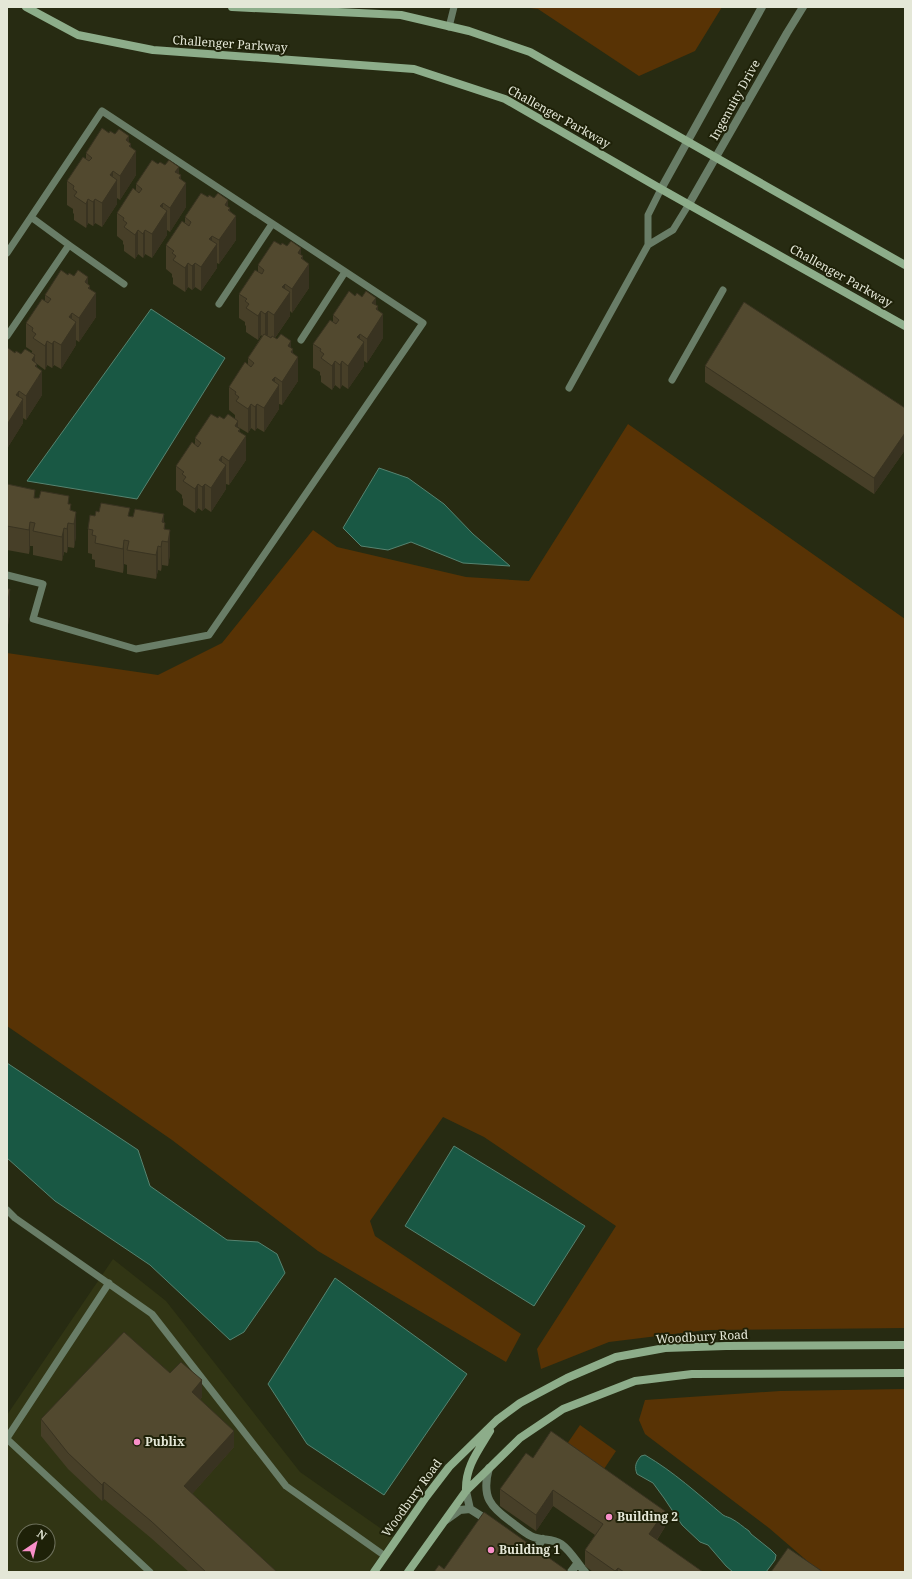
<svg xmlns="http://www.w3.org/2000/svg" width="912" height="1579" viewBox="0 0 912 1579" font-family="'Noto Serif',serif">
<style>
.built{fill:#313514;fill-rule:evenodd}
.green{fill:#583305}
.water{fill:#195844;stroke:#568370}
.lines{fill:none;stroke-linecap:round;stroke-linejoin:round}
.lane{stroke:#697d67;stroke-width:7}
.street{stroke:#697d67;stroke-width:8}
.secondary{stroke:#8dad8a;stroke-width:8}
.wall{fill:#473f28}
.shaded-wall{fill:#393321}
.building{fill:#52492f;stroke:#393321}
.poi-dot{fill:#f98fc9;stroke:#1e2108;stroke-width:1.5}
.labels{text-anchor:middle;stroke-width:4;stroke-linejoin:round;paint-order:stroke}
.street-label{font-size:12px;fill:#e4e7d7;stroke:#1e2108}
.poi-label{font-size:12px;font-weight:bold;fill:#e4e7d7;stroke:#1e2108;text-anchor:start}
</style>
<rect width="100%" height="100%" fill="#272b12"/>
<path class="built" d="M113 1259 166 1301 300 1472 393 1537 369 1572H7V1415ZM24 1531H48V1555H24Z"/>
<path class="green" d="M522 7H722L695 51 639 76 538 9Z
M628 424 905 619V1328L706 1330 609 1342 541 1369 537 1349 616 1226 484 1137 443 1117 370 1221 375 1236 521 1334 506 1362 318 1251 172 1140 7 1026V653L158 675 222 643 313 530 337 547 466 577 529 581Z
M905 1389V1572H820L769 1528 645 1434 639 1420 645 1400 780 1391Z
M580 1425 616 1451 602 1472 565 1447Z"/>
<path class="water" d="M151 309 225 358 137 499 27 481Z
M379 468 408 478 444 504 473 534 510 566 463 563 411 542 388 550 361 546 343 528Z
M7 1063 138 1150 150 1186 227 1240 258 1242 277 1254 285 1273 244 1332 230 1340 150 1265 55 1201 7 1158Z
M454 1146 585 1226 534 1306 405 1226Z
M335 1278 467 1374 384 1495 307 1444 268 1384Z
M645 1455C674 1472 698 1494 723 1515 726 1517 729 1517 732 1519 738 1522 743 1527 749 1531L751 1534 771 1550 776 1555 775 1560 766 1572H733L726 1566 708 1545 700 1542 682 1525 664 1498 653 1483 637 1474C634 1466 636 1462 641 1456Z"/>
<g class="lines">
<path class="lane" d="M449 27 454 7
M69 245 124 284
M648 245 673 230 689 204
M7 253 102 111 423 323 209 635 136 649 33 619 43 584 7 575
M219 304 272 224
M7 336 69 245 31 217
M301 340 345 272
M672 380 723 290
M569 388 648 245V215L661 189
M7 1210 15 1218 152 1314 286 1486 385 1556
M7 1438 109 1283
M7 1439 150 1572"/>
<path class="street" d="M661 189 762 7
M689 204 787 33 803 7
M489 1468C481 1497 490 1507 514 1524 519 1528 525 1533 531 1536 541 1541 552 1538 561 1544 571 1551 577 1563 585 1572
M466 1491 470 1509
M446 1520 460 1510 470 1509 489 1521
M533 1552 543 1539
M571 1572 577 1564"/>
<path class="secondary" d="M26 7 78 35 153 50 414 69 505 99 661 189 905 326
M232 7 401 15 469 31 530 52 905 265
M466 1491C465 1467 478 1451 490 1431
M374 1572 426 1497 449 1467 497 1420 520 1403 567 1378 616 1357 665 1348 726 1346 905 1345
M408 1572 466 1491 520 1438 563 1409 635 1381 692 1374 905 1373"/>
</g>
<path class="wall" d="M109 133 129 143 131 147 136 175 120 200 117 198V204L102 227 95 223 93 226 88 223 86 228 74 220V214L73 213V209L67 205V181L86 159V153Z
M158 164 179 174 181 179 186 207 170 232 167 230V235L152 258 145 254 143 258 138 254 135 259 124 251V245L123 244V241L117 236V213L136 191V184Z
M208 197 230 211 236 240 219 264 217 263V268L201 291 195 287 192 290 188 287 185 292 173 284V278L172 277V274L166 269V245L185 223V217Z
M281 245 301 255 303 260 309 288 292 313 290 311V316L275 338 291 348 293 353 298 381 282 405 279 404V409L264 432 257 428 255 431 251 428 248 433 238 427 246 460 229 485 226 484V489L211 512 205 508 202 511 198 508 195 513 183 505V499L182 498V495L176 490V466L195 444V438L218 418 224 419 235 418V415L229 410V387L248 365V358L262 336 261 335 258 340 246 332V326L245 325V322L239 318V294L258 272V265Z
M68 275 88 284 90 289 96 317 79 342 76 340V345L61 369 54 365 52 368 47 365 45 370 37 364V367L42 395 26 420 23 418V423L8 447 7 446V350L15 353 21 354 32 353V351L26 347V323L45 301V295Z
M355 296 376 305 378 310 383 338 367 363 364 361V366L348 389 342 385 340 389 335 385 332 390 321 382V376L320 375V372L313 368V344L333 322V315Z
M705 366 905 408V450L874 494 705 382Z
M7 484 35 498 69 504 71 511 76 512V536L74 548 68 547 67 553 64 552 62 561 33 555V546H30L29 554 7 550Z
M95 516H130L164 523 165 529 170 530V554L168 566 162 565 161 571 158 570 156 579 127 574V565L124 564 123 573 95 567V560L92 559V554L88 553V529Z
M7 589 10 613 8 625H7Z
M170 1373 202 1397 200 1400 234 1447 192 1494 277 1572H189L151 1538 104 1499 102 1501 68 1469 41 1436V1419Z
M533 1458 665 1527 657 1540 703 1572H593L585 1566V1550L595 1535 553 1506 536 1531 500 1506V1489Z"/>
<path class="shaded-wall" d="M129 136V159L126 140Z
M131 144V160L136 151V175L120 200V176L129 146Z
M179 167V191L175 172Z
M113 171V186L117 180V204L102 227V203L110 175Z
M181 175V191L186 183V207L170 232V208L179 178Z
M88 199V223L86 228V204Z
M95 199V223L93 226V202Z
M228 200V224L225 205Z
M163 203V218L167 211V235L152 258V234L160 206Z
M230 208V224L236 216V240L219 264V240L228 210Z
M138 230V254L135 259V235Z
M145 230V254L143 258V234Z
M212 236V251L217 244V268L201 291V267L209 239Z
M301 248V272L298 253Z
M303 256V272L309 264V288L292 313V289L301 258Z
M188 263V287L185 292V268Z
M195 263V287L192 290V266Z
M88 277V301L85 282Z
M285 284V299L290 292V316L274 339V315L282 287Z
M90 286V302L96 293V317L79 342V318L88 288Z
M376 298V322L372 303Z
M378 306V322L383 314V338L367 363V339L376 309Z
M261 311V335L258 340V316Z
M268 311V335L265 338V314Z
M72 313V328L76 322V345L61 369V345L69 317Z
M360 334V349L364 342V366L348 389V366L357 337Z
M47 341V365L45 370V346Z
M54 341V365L52 368V344Z
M291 341V352L293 349V365L298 357V381L282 405V382L288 346Z
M35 355V366L37 364V380L42 371V395L26 420V396L32 360Z
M335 361V385L332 390V366Z
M342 361V385L340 389V365Z
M275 377V392L279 385V409L264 432V408L272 380Z
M19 391V407L23 399V423L8 447V423L16 395Z
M251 404V428L248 433V409Z
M257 404V428L255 431V407Z
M238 421V445L235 426Z
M240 429V445L246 436V460L229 485V461L238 431Z
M905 433V450L874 494V478Z
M222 456V472L226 465V489L211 512V488L219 460Z
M198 484V508L195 513V489Z
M205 484V508L202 511V487Z
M76 512V536L74 548V524Z
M164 514V528L165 523V541H162V565L161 571 162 522Z
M30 522V546L29 554V530Z
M68 523V547L67 553V529Z
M64 528V552L62 561V537Z
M170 530V554L168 566V542Z
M124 540V564L123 573V549Z
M158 546V570L156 579V555Z
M10 589V613L8 625V601Z
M8 1305V1321L7 1323V1306Z
M202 1380V1397L192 1409V1392Z
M234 1431V1447L184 1503V1486Z
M104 1482V1499L102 1501V1485Z
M553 1490V1506L536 1531V1515Z
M665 1511V1527L649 1551V1534Z
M618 1568V1572H615V1571Z"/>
<path class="building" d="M102 128 109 133 110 131 115 134 119 129 129 136 126 140 131 144 129 146 136 151 120 176 113 171 110 175 117 180 102 203 95 199 93 202 88 199 86 204 74 196 77 192 73 189 74 186 67 181 83 157 89 161 92 158 86 153Z
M152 160 158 164 160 162 165 165 169 160 179 167 175 172 181 175 179 178 186 183 170 208 163 203 160 206 167 211 152 234 145 230 143 234 138 230 135 235 124 227 127 223 123 220 124 218 117 213 133 188 139 193 142 189 136 184Z
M201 193 208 197 209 195 214 198 218 193 228 200 225 205 230 208 228 210 236 216 219 240 212 236 209 239 217 244 201 267 195 263 192 266 188 263 185 268 173 260 176 256 172 253 174 251 166 245 182 221 189 226 191 222 185 217Z
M274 241 281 245 282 243 287 246 291 241 301 248 298 253 303 256 301 258 309 264 292 289 285 284 282 287 290 292 274 315 268 311 265 314 261 311 258 316 246 308 249 304 245 301 247 299 239 294 255 270 262 274 264 270 258 265Z
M61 270 68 275 69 273 74 276 78 270 88 277 85 282 90 286 88 288 96 293 79 318 72 313 69 317 76 322 61 345 54 341 52 344 47 341 45 346 33 338 36 334 32 331 33 328 26 323 42 299 48 303 51 299 45 295Z
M349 291 355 296 357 293 362 297 366 291 376 298 372 303 378 306 376 309 383 314 367 339 360 334 357 337 364 342 348 366 342 361 340 365 335 361 332 366 321 358 324 354 320 351 321 349 313 344 330 320 336 324 339 320 333 315Z
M744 302 905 408V433L874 478 705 366Z
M264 334 271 338 272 336 277 339 281 334 291 341 288 346 293 349 291 352 298 357 282 382 275 377 272 380 279 385 264 408 257 404 255 407 251 404 248 409 236 401 239 397 235 394 236 392 229 387 245 362 251 367 254 363 248 358Z
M8 348 15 353 16 351 21 354 25 349 35 355 32 360 37 364 35 366 42 371 26 396 19 391 16 395 23 399 8 423 7 422V350Z
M211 414 218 418 219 416 224 419 228 414 238 421 235 426 240 429 238 431 246 436 229 461 222 456 219 460 226 465 211 488 205 484 202 487 198 484 195 489 183 481 186 477 182 474 184 472 176 466 192 442 198 447 201 443 195 438Z
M7 484 35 490 34 498H39L41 491 69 496 68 504H71L70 510 76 512 74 524 68 523 67 529 64 528 62 537 33 531 35 523 30 522 29 530 7 526Z
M101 503 130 508 128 516 133 517 135 509 164 514 162 522 165 523 164 529 170 530 168 542 162 541 161 547 158 546 156 555 127 550 129 541 124 540 123 549 95 543 96 536 92 535 93 530 88 529 90 515 95 516 96 511 99 512Z
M7 589H10L8 601H7Z
M124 1332 170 1373 181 1362 202 1380 192 1392 234 1431 184 1486 277 1572H206L151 1521 104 1482 102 1485 68 1453 41 1419Z
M551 1431 665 1511 649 1534 703 1572H624L618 1568 615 1571 585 1550 603 1524 553 1490 536 1515 500 1489 526 1453 533 1458Z
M484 1512 569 1572H434L439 1565 444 1569Z
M788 1548 823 1572H771Z"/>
<g class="poi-dot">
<circle cx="137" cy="1442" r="4"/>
<circle cx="609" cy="1517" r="4"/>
<circle cx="491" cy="1550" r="4"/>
</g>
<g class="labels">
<g class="street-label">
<text transform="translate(230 44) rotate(4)" y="4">Challenger Parkway</text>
<text transform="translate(735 100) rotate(-61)" y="4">Ingenuity Drive</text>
<text transform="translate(559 117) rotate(29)" y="4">Challenger Parkway</text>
<text transform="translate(841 276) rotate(29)" y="4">Challenger Parkway</text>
<text transform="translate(702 1337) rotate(-3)" y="4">Woodbury Road</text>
<text transform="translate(412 1498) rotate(-54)" y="4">Woodbury Road</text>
</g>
<g class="poi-label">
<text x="145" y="1446">Publix</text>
<text x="617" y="1521">Building 2</text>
<text x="499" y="1554">Building 1</text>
</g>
</g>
<rect width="912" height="1579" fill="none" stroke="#e4e7d7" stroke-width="16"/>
<g transform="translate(36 1543) rotate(35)"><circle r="19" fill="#1e2108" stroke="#6d705b"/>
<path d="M0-3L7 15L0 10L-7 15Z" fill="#f98fc9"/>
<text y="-6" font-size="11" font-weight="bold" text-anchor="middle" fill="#e4e7d7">N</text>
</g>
</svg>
